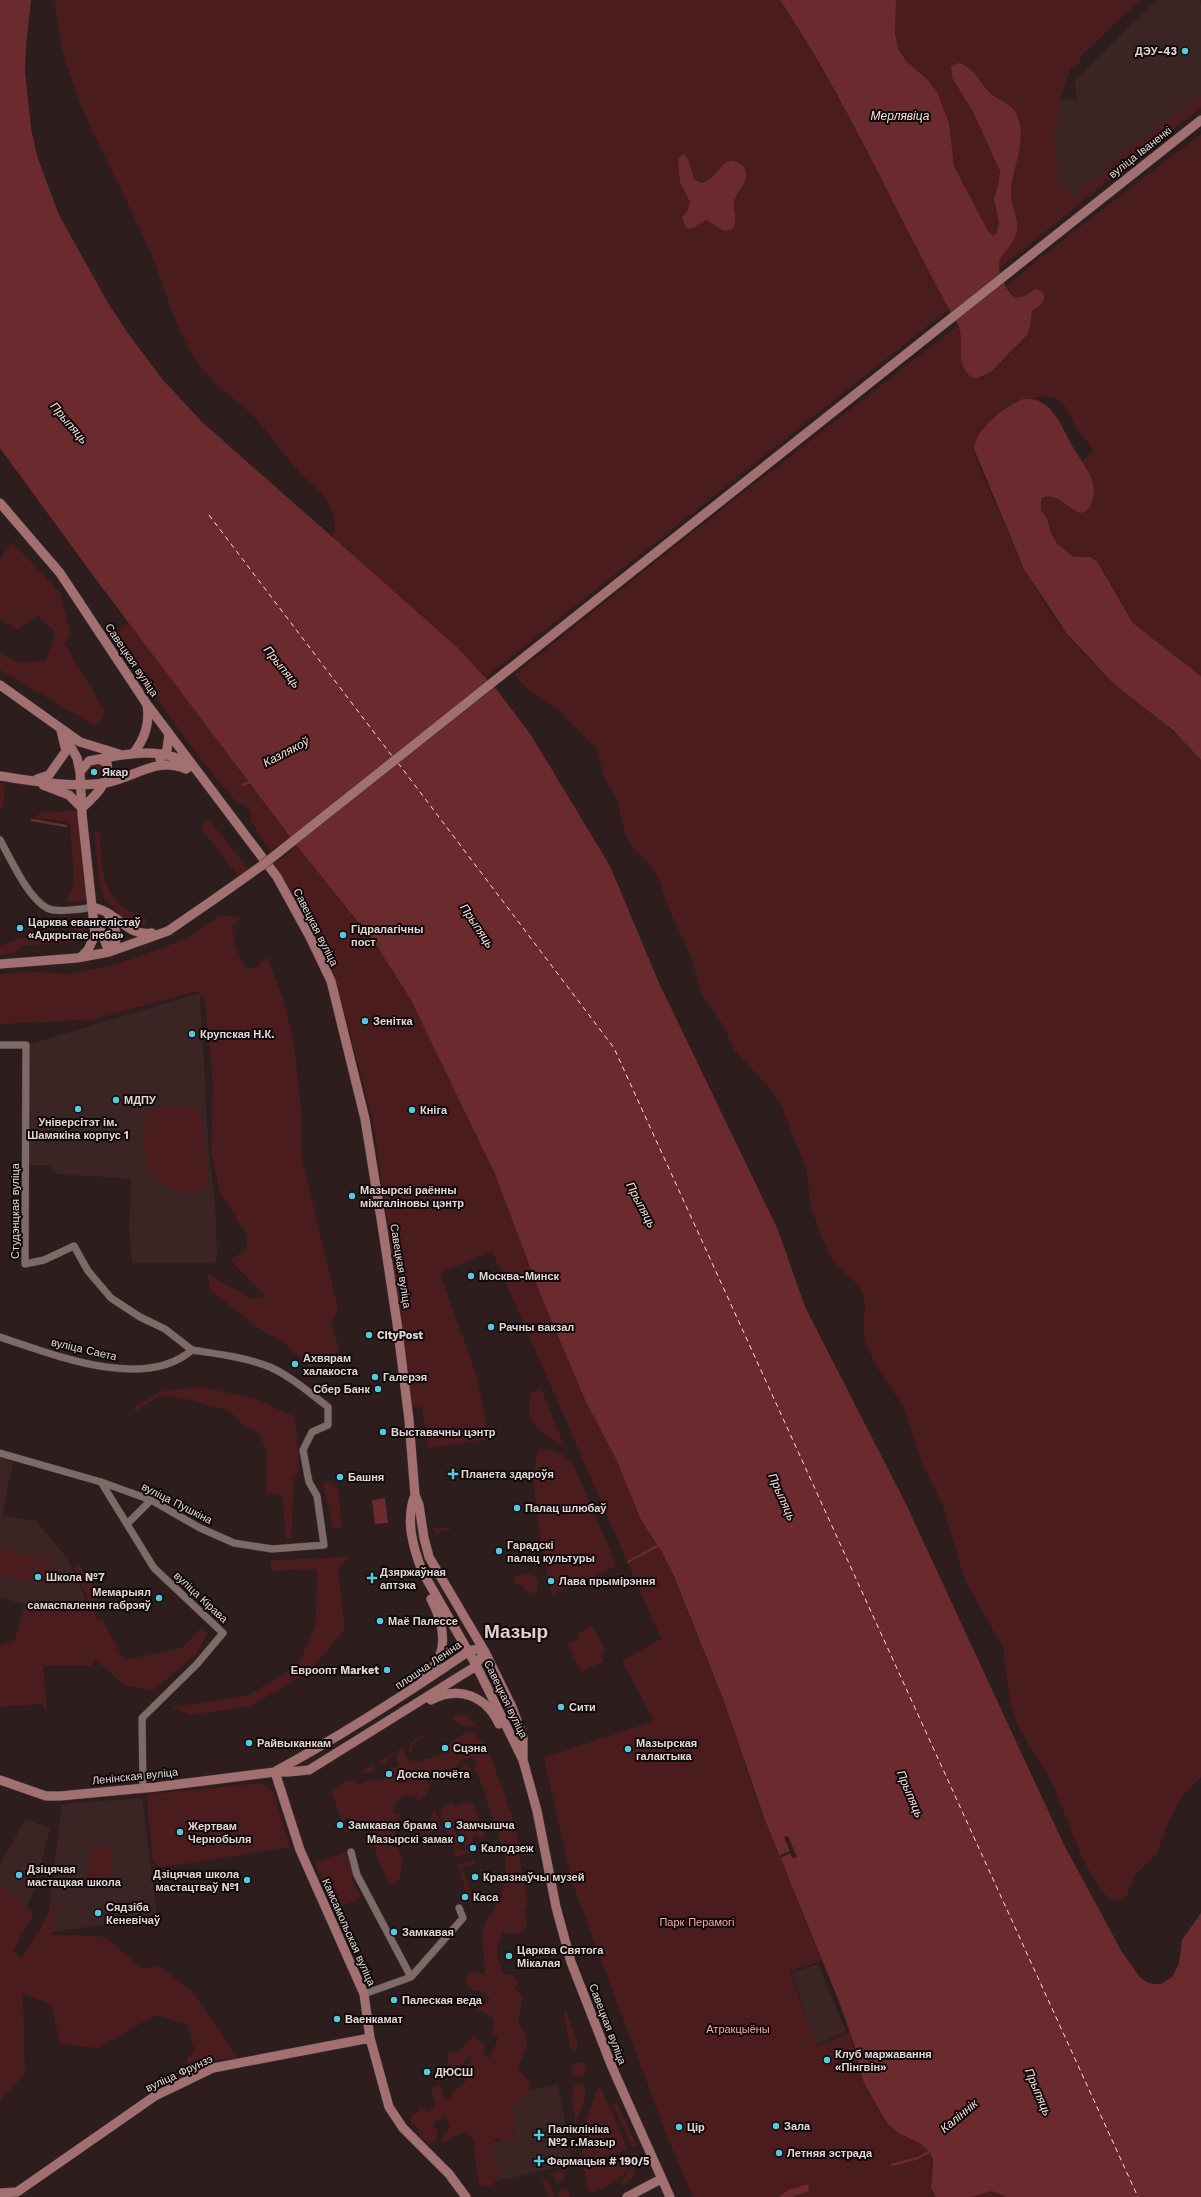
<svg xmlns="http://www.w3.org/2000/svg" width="1201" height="2197" viewBox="0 0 1201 2197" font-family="'Work Sans',sans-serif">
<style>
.built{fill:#3b2424}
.green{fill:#4a1c1e}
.water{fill:#6b2b2e}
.pier{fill:#2e1d1d}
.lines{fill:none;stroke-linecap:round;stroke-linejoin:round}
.stream{stroke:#6b2b2e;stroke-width:2.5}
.ferry{stroke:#f4dfde;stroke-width:1;stroke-dasharray:5 4;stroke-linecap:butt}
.street-casing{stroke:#473938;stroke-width:8}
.secondary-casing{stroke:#473938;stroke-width:10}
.street{stroke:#7f6a6a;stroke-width:7}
.secondary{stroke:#a27071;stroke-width:9}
.secondary-bridge-casing{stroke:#473938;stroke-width:10;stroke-linecap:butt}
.secondary-bridge{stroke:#a27071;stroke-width:9}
.poi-dot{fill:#56c9e0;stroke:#110a0a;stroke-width:1.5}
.labels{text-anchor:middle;stroke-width:4;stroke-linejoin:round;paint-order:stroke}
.poi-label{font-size:11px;font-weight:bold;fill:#e2d6d5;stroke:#110a0a;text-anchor:start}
.street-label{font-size:11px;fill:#e2d6d5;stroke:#110a0a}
.park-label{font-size:11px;fill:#f7a6a5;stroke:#110a0a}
.water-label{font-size:12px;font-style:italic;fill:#f4dfde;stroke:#110a0a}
.town-label{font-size:19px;font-weight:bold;fill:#e5cecd;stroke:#110a0a}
</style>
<rect width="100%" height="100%" fill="#2e1d1d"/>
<path class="built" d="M1157 0H1198L1201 4V95L1078 190 1080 193 1075 197 1059 181 1054 137 1061 99 1077 100 1075 80Z
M200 993 209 1156 215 1202 217 1253 215 1263H132L129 1228 131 1179 57 1174 50 1165H26V1045Z
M0 1457 13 1462 2 1516 36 1521 67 1558 85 1598 74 1619 0 1597Z
M142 1798 157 1917 46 1933 62 1804Z
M25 1819 50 1828 36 1885 19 1925 0 1905V1866Z
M818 1964 846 2031 816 2045 792 1972Z
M558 2084 571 2157 560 2159 561 2166 484 2184 489 2143 506 2139 515 2134 508 2103 517 2093Z"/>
<path class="green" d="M55 0H780C845 98 892 206 949 309L486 677 436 628 332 539C335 528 336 518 331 508 324 493 309 483 298 471 283 454 270 435 255 418 241 403 224 393 210 378 177 343 167 290 148 247 115 170 58 84 55 0Z
M896 0H1140L1081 56 1079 64 1070 68 1062 96 1054 137 1059 181 1075 197 1080 193 1078 190 1120 158 1119 156 1201 95V108L1160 139H1155L1148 144 1147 149 998 270 999 259 1013 240 1016 224 1011 194 1021 129 1013 108 995 97 966 67 955 64 961 90 973 112 1000 171 999 182 994 199 999 222 996 234 993 236 988 231 954 166 949 123 938 94 920 73 906 61 898 48 895 34Z
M1201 134V676L1133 623 1101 566 1086 557 1078 558 1069 555 1057 544 1051 533 1047 518 1041 510V499L1049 497 1059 500 1089 472 1082 461 1090 454 1093 449 1076 428 1065 406 1054 398 1042 396 1017 401 983 428 974 444 975 456C1007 528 1029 596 1084 654 1121 693 1167 719 1201 760V1777L1181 1798 1170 1818 1156 1855 1136 1874 1126 1897 1122 1900 1115 1901 1109 1899 1098 1886 1082 1858 1052 1782 1019 1728 1010 1701 1003 1648 964 1578 943 1506 922 1464 903 1406 877 1367 865 1342 863 1330 865 1304 862 1291 857 1284 833 1262 821 1236 811 1207 806 1169 781 1105 765 1083 734 1050 723 1025 701 993 691 956 671 914 658 877 653 868 633 848 625 834 617 800 604 777 596 748 570 723 560 710 531 692 514 675 679 543 958 325 961 337 964 369C968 374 972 379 979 378 992 376 1018 345 1027 335L1030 328 1032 311 1041 305 1044 295 1041 290 1015 298 1006 286 1061 241Z
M12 542 60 592 71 635 64 643 106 713 95 726 0 670V653L21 663 46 660 55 632 38 616 17 629 0 620V560Z
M129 623 290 837 270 851 251 821V813L245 805 236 802 193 749 113 635Z
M89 770a7 7 0 1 1 14 0a7 7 0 1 1-14 0Z
M0 783 5 785 3 808H0Z
M77 810 86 901 66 902 74 884 70 822 35 818 40 813Z
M206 820 211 822 248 869 239 877 201 829 202 824Z
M99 830C102 857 99 891 124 908 130 912 139 915 146 918L145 925H135L121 916 105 899 99 880 94 832Z
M297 846 391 965 411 1000 465 1107 502 1191 541 1296 586 1402 616 1459 641 1520 668 1563 722 1696 757 1800 822 1961 790 1971 817 2046 850 2032 863 2081 887 2123 898 2133 925 2146 932 2155 931 2178 932 2193 936 2197H693L667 2136 572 1882 544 1758 654 1721 622 1661 661 1639 492 1251 440 1273 477 1377 489 1439 428 1448 422 1407H412L373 1121 334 974 310 922 273 865Z
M220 916 241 917 232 927 235 946 246 969 257 968 267 957 284 1001 294 1044 302 1117V1160L338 1308 331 1324 339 1351 322 1364 309 1367 288 1346 254 1325 210 1290 208 1274 252 1299 266 1297 230 1260 247 1249V1236L220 1192 211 1153 213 1085 205 1001 198 991 91 1020 0 1024V974L29 972 69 974 119 964 183 940Z
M85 919 83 941 22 946 16 953 0 955V946L21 938 73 933 76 920Z
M187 1106 196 1108 202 1117 209 1184C193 1201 161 1189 149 1172 147 1169 147 1163 146 1160 142 1142 142 1124 152 1109Z
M202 1387 254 1398 295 1417 300 1469 294 1479 291 1538H286L282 1495 267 1492V1451L258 1432 244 1426 230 1411 191 1400 160 1395 136 1411 133 1408 162 1391Z
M541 1388 565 1448 537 1428 529 1417 530 1393Z
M553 1449 572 1461 617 1566 552 1595 540 1538 533 1476 538 1451Z
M329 1480 338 1489 342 1528H333L323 1483Z
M450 1527V1530L441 1531 438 1535 432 1529Z
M0 1548 36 1557 30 1582 0 1575Z
M349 1557 338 1569 345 1629 310 1671 251 1706 190 1715 171 1707 247 1696 298 1665 316 1625 317 1569 271 1571 270 1560Z
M39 1558 51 1561 47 1583 34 1580Z
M79 1565 91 1581 98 1596 95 1619 103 1621 124 1660 182 1648 200 1629 208 1633 195 1655 153 1691 124 1685 95 1659H93V1666H43L48 1717 42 1704 0 1707V1646L15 1640 24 1606 71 1613 80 1611 88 1598 74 1569Z
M530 1574 536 1577 538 1583 537 1592 529 1594 523 1585H516L514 1576Z
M592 1625 606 1651 601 1654 604 1661 581 1672 568 1644 579 1639 577 1635Z
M460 1714 470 1718 477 1726C470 1729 456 1723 452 1717Z
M466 1732H474L481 1741 486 1743 516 1828 522 1873 528 1902 524 1910C528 1920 530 1925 521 1933H503C494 1950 497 1957 503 1975H512L519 1983 515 1988 523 1997 518 2021C532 2044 528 2045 518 2069L531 2084 527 2094 519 2099 511 2107 517 2123 512 2139 503 2141 496 2138 491 2146 495 2158 493 2163 494 2168 501 2170 493 2185 480 2187 476 2167 474 2139 464 2133 452 2137 447 2143 440 2142 450 2126 445 2115 433 2125 438 2132 435 2142 430 2144 420 2137 417 2126 411 2123 410 2119 420 2108 429 2112 436 2103 431 2091 432 2087 440 2084 444 2097 450 2099 453 2092 466 2081 467 2079 459 2078 460 2075 464 2074 467 2065 472 2062 469 2055 460 2067 450 2074 447 2053 459 2052 473 2037 486 2044 483 2056 490 2058 498 2038 493 2034 494 2019 473 2007 471 2001 485 2004 490 1999 483 1991H472L465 1982 467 1975 474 1972 483 1974 485 1971 482 1933 487 1918 493 1915 496 1904 502 1896 506 1861 483 1787 474 1768 478 1762 471 1758 462 1759 453 1772 438 1781 434 1780V1777L426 1780 430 1786 425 1796 417 1802 416 1795C402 1795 396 1799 393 1813L400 1815 399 1819 395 1824 399 1825 391 1844 393 1847 398 1848 403 1858 399 1880 394 1884H389L378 1859 373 1843 374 1835 366 1823 347 1833 345 1829 350 1817 342 1821 331 1790 347 1780 348 1782 353 1780 360 1785 365 1781H372L386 1778 393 1768 400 1766 395 1759 398 1756 396 1752 401 1749 410 1763 414 1760 420 1763 425 1759 440 1756 453 1741Z
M423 1735 424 1737 414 1743 412 1751 408 1753 411 1742Z
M394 1752V1755L388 1759 384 1766 379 1761Z
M373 1765 375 1772 359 1773Z
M459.5 1771a5.5 5.5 0 1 1 11 0a5.5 5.5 0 1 1-11 0Z
M263 1783 273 1791 290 1847 164 1867 158 1866 153 1861 147 1799 149 1794Z
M469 1801 470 1804 473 1803 485 1837 480 1839 476 1835 473 1836V1843L464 1846 457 1826 454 1827 460 1844 453 1848 439 1810 443 1809 442 1806 453 1803 454 1807Z
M435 1811 442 1829 418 1837Z
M91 1845 113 1848 108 1881 86 1878Z
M459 1848 460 1851 469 1849 470 1853 455 1857 453 1850Z
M346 1852 353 1873 352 1880 360 1896 355 1901 333 1909 315 1863Z
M474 1860 475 1865 460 1868 458 1866 459 1864Z
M464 1870 472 1900 468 1901 460 1871Z
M0 1885 34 1913 13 1951 22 1957 42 1926 54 1901 57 1903 51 1934 106 1937 142 1969 157 1965 191 1990 238 2058 215 2060 174 2081 172 2079 190 2067 186 2059 195 2052 187 2024 156 2015 98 2048 60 2044 51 2004 23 1994 25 2074 0 2100Z
M566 2011 578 2043 577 2049 574 2051 570 2048 564 2013Z
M572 2069a7 7 0 1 1 14 0a7 7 0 1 1-14 0Z
M580 2084 584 2086 586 2095 575 2125 572 2094 574 2086Z
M601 2088 627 2148 623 2151 588 2160 583 2157 580 2137 596 2092 598 2089Z
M616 2101 637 2146 633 2147 631 2144 613 2105Z
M638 2153 634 2175 623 2187 621 2182 630 2169 634 2154Z
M627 2156 630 2163C624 2179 610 2185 595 2192H591L587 2188 584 2168Z
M563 2171 565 2180 557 2183 552 2173Z
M540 2176 548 2182 554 2197H549Z
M562 2188 569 2190 570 2197H558L559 2191Z
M992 2191 1006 2197H971Z"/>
<path class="water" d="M0 0H31L26 45 25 71 31 129 38 159 59 215 108 303 127 332 163 380 202 422 457 647 497 690 531 735 610 866 659 983 778 1230 805 1307 905 1502 1064 1845 1122 1952 1139 1976 1146 1982 1154 1984H1161L1172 1977 1179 1964 1182 1940 1201 1913V2197H1006L992 2191 971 2197H936L931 2188 933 2160 930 2152 921 2144 898 2133 887 2123 863 2081 854 2044 840 2004 765 1820 722 1696 673 1574 663 1554 641 1520 616 1459 586 1402 541 1296 495 1174 411 1000 377 946 297 846 92 574 0 448Z
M780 0H896L895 34 898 48 906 61 927 79 938 94 949 123 954 166 988 231 993 236 996 234 999 222 994 199 999 182 1000 171 973 112 952 77 951 66 959 63C973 67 980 82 989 92 998 101 1012 103 1017 115 1028 138 1012 168 1011 193 1011 205 1018 217 1017 229 1015 253 989 251 1003 281 1006 287 1009 293 1015 298L1024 296 1036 289 1043 292C1047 304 1039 305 1032 311L1030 328 1027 335 991 372 978 378H973C953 365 966 343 958 325 897 217 849 103 780 0Z
M683 154 688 159 694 179 701 183C719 181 723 146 745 168 750 182 737 190 734 202 733 212 739 221 732 230L724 231 706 220 693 228H686L682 218 688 210 690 202 680 182 678 159Z
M1023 399C1052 396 1062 428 1074 449 1084 466 1099 481 1092 502 1090 507 1087 511 1082 513 1069 511 1055 489 1041 499V510L1047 518 1051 533 1057 544 1074 557H1090L1097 561 1133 623 1201 676V760L1173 730 1113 683 1067 634 1024 569 974 449C974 430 1006 406 1023 399Z
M385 1498 388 1523 375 1524 372 1500Z
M808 2184 809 2191 792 2197H779L788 2190Z"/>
<path class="pier" d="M788 1836 797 1857 793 1858 790 1853 781 1858 780 1855 790 1851 784 1837Z"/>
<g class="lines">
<path class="stream" d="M243 785 252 781
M32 820 66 826
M628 1562 659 1545
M892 2165 918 2158 932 2150"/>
<path class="ferry" d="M209 515 392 756
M398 763 614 1048 1138 2197"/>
<g class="street-casing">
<path id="street" d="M0 840C11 859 27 897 47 908 55 913 83 909 93 907
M0 1045H26L25 1264 44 1260 74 1246 88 1271 111 1298 140 1317 165 1329 192 1350
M0 1337C52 1354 144 1392 192 1350 218 1354 245 1357 270 1367 290 1376 310 1393 328 1407V1425L312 1432 303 1450 309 1482 317 1496 324 1545 272 1549 234 1543 200 1528 151 1500 101 1482 0 1453
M101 1482 154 1568 223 1633 197 1664 142 1718 143 1787
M128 1523 151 1500
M351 1852 357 1875 411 1977
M364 1994 411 1977 463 1918 459 1908"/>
</g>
<g class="secondary-casing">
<path id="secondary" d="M1095 204 1201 120
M0 503 60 573 146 703 277 877 310 937 331 981 365 1119 383 1231 397 1323 409 1420 415 1495 419 1505 424 1538 429 1557 485 1652 512 1707 523 1737V1760
M0 685 80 742 119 754
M67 740 77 758 80 772
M133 754C145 738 150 724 147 705
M160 759 167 750 169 733
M0 776C33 781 71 788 104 783 133 779 155 756 186 769
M37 779 49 775 66 751 61 730
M43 785 69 795 82 808
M82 808C95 796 110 783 107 763L99 759
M93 907C98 909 103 910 108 913 123 922 132 936 152 933
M108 914C115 929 122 937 109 952
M98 923 109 952
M81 957 88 950 95 935 82 814 80 772 89 761C120 755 165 744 192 767
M0 964 77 958 109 952 168 931 216 898
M415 1495C405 1520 413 1547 422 1571L476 1665 523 1760 537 1811 556 1907 571 1962 612 2067 670 2197
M423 1677C451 1655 445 1626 431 1599
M431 1700C459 1685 486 1696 499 1724
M276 1771C343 1735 406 1694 469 1651L478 1649 485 1652
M275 1772 300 1850 364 1994 370 2038 389 2107 403 2128 449 2174 466 2197
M0 1780 46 1796H60L156 1787 275 1772H288L309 1770 473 1668 485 1652
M0 2193 17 2192 155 2096 213 2068 370 2038
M627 2197 661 2179"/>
</g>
<use href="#street" class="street"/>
<use href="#secondary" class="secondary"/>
<g class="secondary-bridge-casing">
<path id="secondary-bridge" d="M216 898 264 864 1095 204"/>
</g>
<use href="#secondary-bridge" class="secondary-bridge"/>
</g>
<g class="poi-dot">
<circle cx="1185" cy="51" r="4"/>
<circle cx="94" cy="772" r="4"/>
<circle cx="20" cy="928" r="4"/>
<circle cx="343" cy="935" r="4"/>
<circle cx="365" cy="1021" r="4"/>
<circle cx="192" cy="1034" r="4"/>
<circle cx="116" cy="1100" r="4"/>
<circle cx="78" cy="1109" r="4"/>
<circle cx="412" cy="1110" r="4"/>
<circle cx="352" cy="1196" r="4"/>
<circle cx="471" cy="1276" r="4"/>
<circle cx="491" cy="1327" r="4"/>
<circle cx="369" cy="1335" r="4"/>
<circle cx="295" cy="1364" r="4"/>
<circle cx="375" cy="1377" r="4"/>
<circle cx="378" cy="1389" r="4"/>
<circle cx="383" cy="1432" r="4"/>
<path d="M451 1468h4v4h4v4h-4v4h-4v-4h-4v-4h4z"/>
<circle cx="340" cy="1477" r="4"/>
<circle cx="517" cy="1508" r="4"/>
<circle cx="499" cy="1551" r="4"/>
<circle cx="38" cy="1577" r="4"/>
<path d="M370 1572h4v4h4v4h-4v4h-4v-4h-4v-4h4z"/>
<circle cx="551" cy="1581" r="4"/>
<circle cx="159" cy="1598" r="4"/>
<circle cx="380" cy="1621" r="4"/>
<circle cx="387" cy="1670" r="4"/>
<circle cx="561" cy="1707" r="4"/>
<circle cx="249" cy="1743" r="4"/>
<circle cx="445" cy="1748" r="4"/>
<circle cx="628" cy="1749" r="4"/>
<circle cx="389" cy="1774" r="4"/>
<circle cx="340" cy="1825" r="4"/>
<circle cx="448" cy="1825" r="4"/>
<circle cx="180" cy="1832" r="4"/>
<circle cx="461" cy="1839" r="4"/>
<circle cx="473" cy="1848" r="4"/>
<circle cx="19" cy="1875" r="4"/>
<circle cx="475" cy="1877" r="4"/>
<circle cx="247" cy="1880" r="4"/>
<circle cx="465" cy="1897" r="4"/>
<circle cx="98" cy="1913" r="4"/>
<circle cx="394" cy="1932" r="4"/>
<circle cx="509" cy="1956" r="4"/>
<circle cx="394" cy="2000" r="4"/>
<circle cx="337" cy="2019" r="4"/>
<circle cx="827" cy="2060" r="4"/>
<circle cx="427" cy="2072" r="4"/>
<circle cx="776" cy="2126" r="4"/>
<circle cx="679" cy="2127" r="4"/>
<path d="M537 2129h4v4h4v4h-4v4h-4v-4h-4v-4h4z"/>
<circle cx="779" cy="2153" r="4"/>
<path d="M537 2155h4v4h4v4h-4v4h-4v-4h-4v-4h4z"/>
</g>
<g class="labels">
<g class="poi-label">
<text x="1177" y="55" text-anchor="end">ДЭУ-43</text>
<text x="102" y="776">Якар</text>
<text x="28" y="926">Царква евангелістаў<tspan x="28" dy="13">«Адкрытае неба»</tspan></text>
<text x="351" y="933">Гідралагічны<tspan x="351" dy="13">пост</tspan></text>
<text x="373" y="1025">Зенітка</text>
<text x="200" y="1038">Крупская Н.К.</text>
<text x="124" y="1104">МДПУ</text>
<text x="420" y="1114">Кніга</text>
<text x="78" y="1126" text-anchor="middle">Універсітэт ім.<tspan x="78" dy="13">Шамякіна корпус 1</tspan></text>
<text x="360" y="1194">Мазырскі раённы<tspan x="360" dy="13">міжгаліновы цэнтр</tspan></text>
<text x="479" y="1280">Москва-Минск</text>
<text x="499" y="1331">Рачны вакзал</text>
<text x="377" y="1339">CityPost</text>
<text x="303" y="1362">Ахвярам<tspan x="303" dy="13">халакоста</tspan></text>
<text x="383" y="1381">Галерэя</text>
<text x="370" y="1393" text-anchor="end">Сбер Банк</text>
<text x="391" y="1436">Выставачны цэнтр</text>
<text x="461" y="1478">Планета здароўя</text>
<text x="348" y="1481">Башня</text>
<text x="525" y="1512">Палац шлюбаў</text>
<text x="507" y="1549">Гарадскі<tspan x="507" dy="13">палац культуры</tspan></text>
<text x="380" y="1576">Дзяржаўная<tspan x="380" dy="13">аптэка</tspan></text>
<text x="46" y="1581">Школа №7</text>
<text x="559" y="1585">Лава прымірэння</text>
<text x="151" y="1596" text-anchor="end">Мемарыял<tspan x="151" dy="13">самаспалення габрэяў</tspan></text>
<text x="388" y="1625">Маё Палессе</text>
<text x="379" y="1674" text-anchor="end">Евроопт Market</text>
<text x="569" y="1711">Сити</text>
<text x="257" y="1747">Райвыканкам</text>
<text x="636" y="1747">Мазырская<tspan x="636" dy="13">галактыка</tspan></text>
<text x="453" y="1752">Сцэна</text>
<text x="397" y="1778">Доска почёта</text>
<text x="348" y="1829">Замкавая брама</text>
<text x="456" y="1829">Замчышча</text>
<text x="188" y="1830">Жертвам<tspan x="188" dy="13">Чернобыля</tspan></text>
<text x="453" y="1843" text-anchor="end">Мазырскі замак</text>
<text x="481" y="1852">Калодзеж</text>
<text x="27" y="1873">Дзіцячая<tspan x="27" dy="13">мастацкая школа</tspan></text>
<text x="239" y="1878" text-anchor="end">Дзіцячая школа<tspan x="239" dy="13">мастацтваў №1</tspan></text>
<text x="483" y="1881">Краязнаўчы музей</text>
<text x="473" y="1901">Каса</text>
<text x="106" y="1911">Сядзіба<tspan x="106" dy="13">Кеневічаў</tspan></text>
<text x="402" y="1936">Замкавая</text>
<text x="517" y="1954">Царква Святога<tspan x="517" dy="13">Мікалая</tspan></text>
<text x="402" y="2004">Палеская веда</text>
<text x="345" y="2023">Ваенкамат</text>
<text x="835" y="2058">Клуб маржавання<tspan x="835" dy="13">«Пінгвін»</tspan></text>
<text x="435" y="2076">ДЮСШ</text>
<text x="784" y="2130">Зала</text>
<text x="687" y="2131">Цір</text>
<text x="548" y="2133">Паліклініка<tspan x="548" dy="13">№2 г.Мазыр</tspan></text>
<text x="787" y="2157">Летняя эстрада</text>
<text x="547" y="2165">Фармацыя # 190/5</text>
</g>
<g class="street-label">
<text transform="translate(1140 152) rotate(-38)" y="4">вуліца Іваненкі</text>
<text transform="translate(132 660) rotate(56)" y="4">Савецкая вуліца</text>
<text transform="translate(316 927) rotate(63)" y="4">Савецкая вуліца</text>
<text transform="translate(15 1211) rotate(-90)" y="4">Студэнцкая вуліца</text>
<text transform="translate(401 1266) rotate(81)" y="4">Савецкая вуліца</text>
<text transform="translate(84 1349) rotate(13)" y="4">вуліца Саета</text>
<text transform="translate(177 1503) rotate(27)" y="4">вуліца Пушкіна</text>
<text transform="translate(201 1597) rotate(43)" y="4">вуліца Кірава</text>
<text transform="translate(428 1665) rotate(-34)" y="4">плошча Леніна</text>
<text transform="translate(506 1699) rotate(64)" y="4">Савецкая вуліца</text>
<text transform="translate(135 1776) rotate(-6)" y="4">Ленінская вуліца</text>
<text transform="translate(349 1932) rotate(66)" y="4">Камсамольская вуліца</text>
<text transform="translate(608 2024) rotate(69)" y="4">Савецкая вуліца</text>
<text transform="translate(179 2073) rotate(-25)" y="4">вуліца Фрунзэ</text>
</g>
<g class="park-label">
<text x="697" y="1926">Парк Перамогі</text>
<text x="738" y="2033">Атракцыёны</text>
</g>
<g class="water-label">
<text x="900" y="120">Мерлявіца</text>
<text transform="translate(69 423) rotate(49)" y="4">Прыпяць</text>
<text transform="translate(282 667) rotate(51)" y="4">Прыпяць</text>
<text transform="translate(286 752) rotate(-28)" y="4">Казлякоў</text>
<text transform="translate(477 926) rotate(56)" y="4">Прыпяць</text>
<text transform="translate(641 1205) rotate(62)" y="4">Прыпяць</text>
<text transform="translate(782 1497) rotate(66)" y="4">Прыпяць</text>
<text transform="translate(910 1794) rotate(67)" y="4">Прыпяць</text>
<text transform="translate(1038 2092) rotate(67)" y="4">Прыпяць</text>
<text transform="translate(959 2116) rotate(-40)" y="4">Каліннік</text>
</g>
<g class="town-label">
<text x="516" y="1638">Мазыр</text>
</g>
</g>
</svg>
